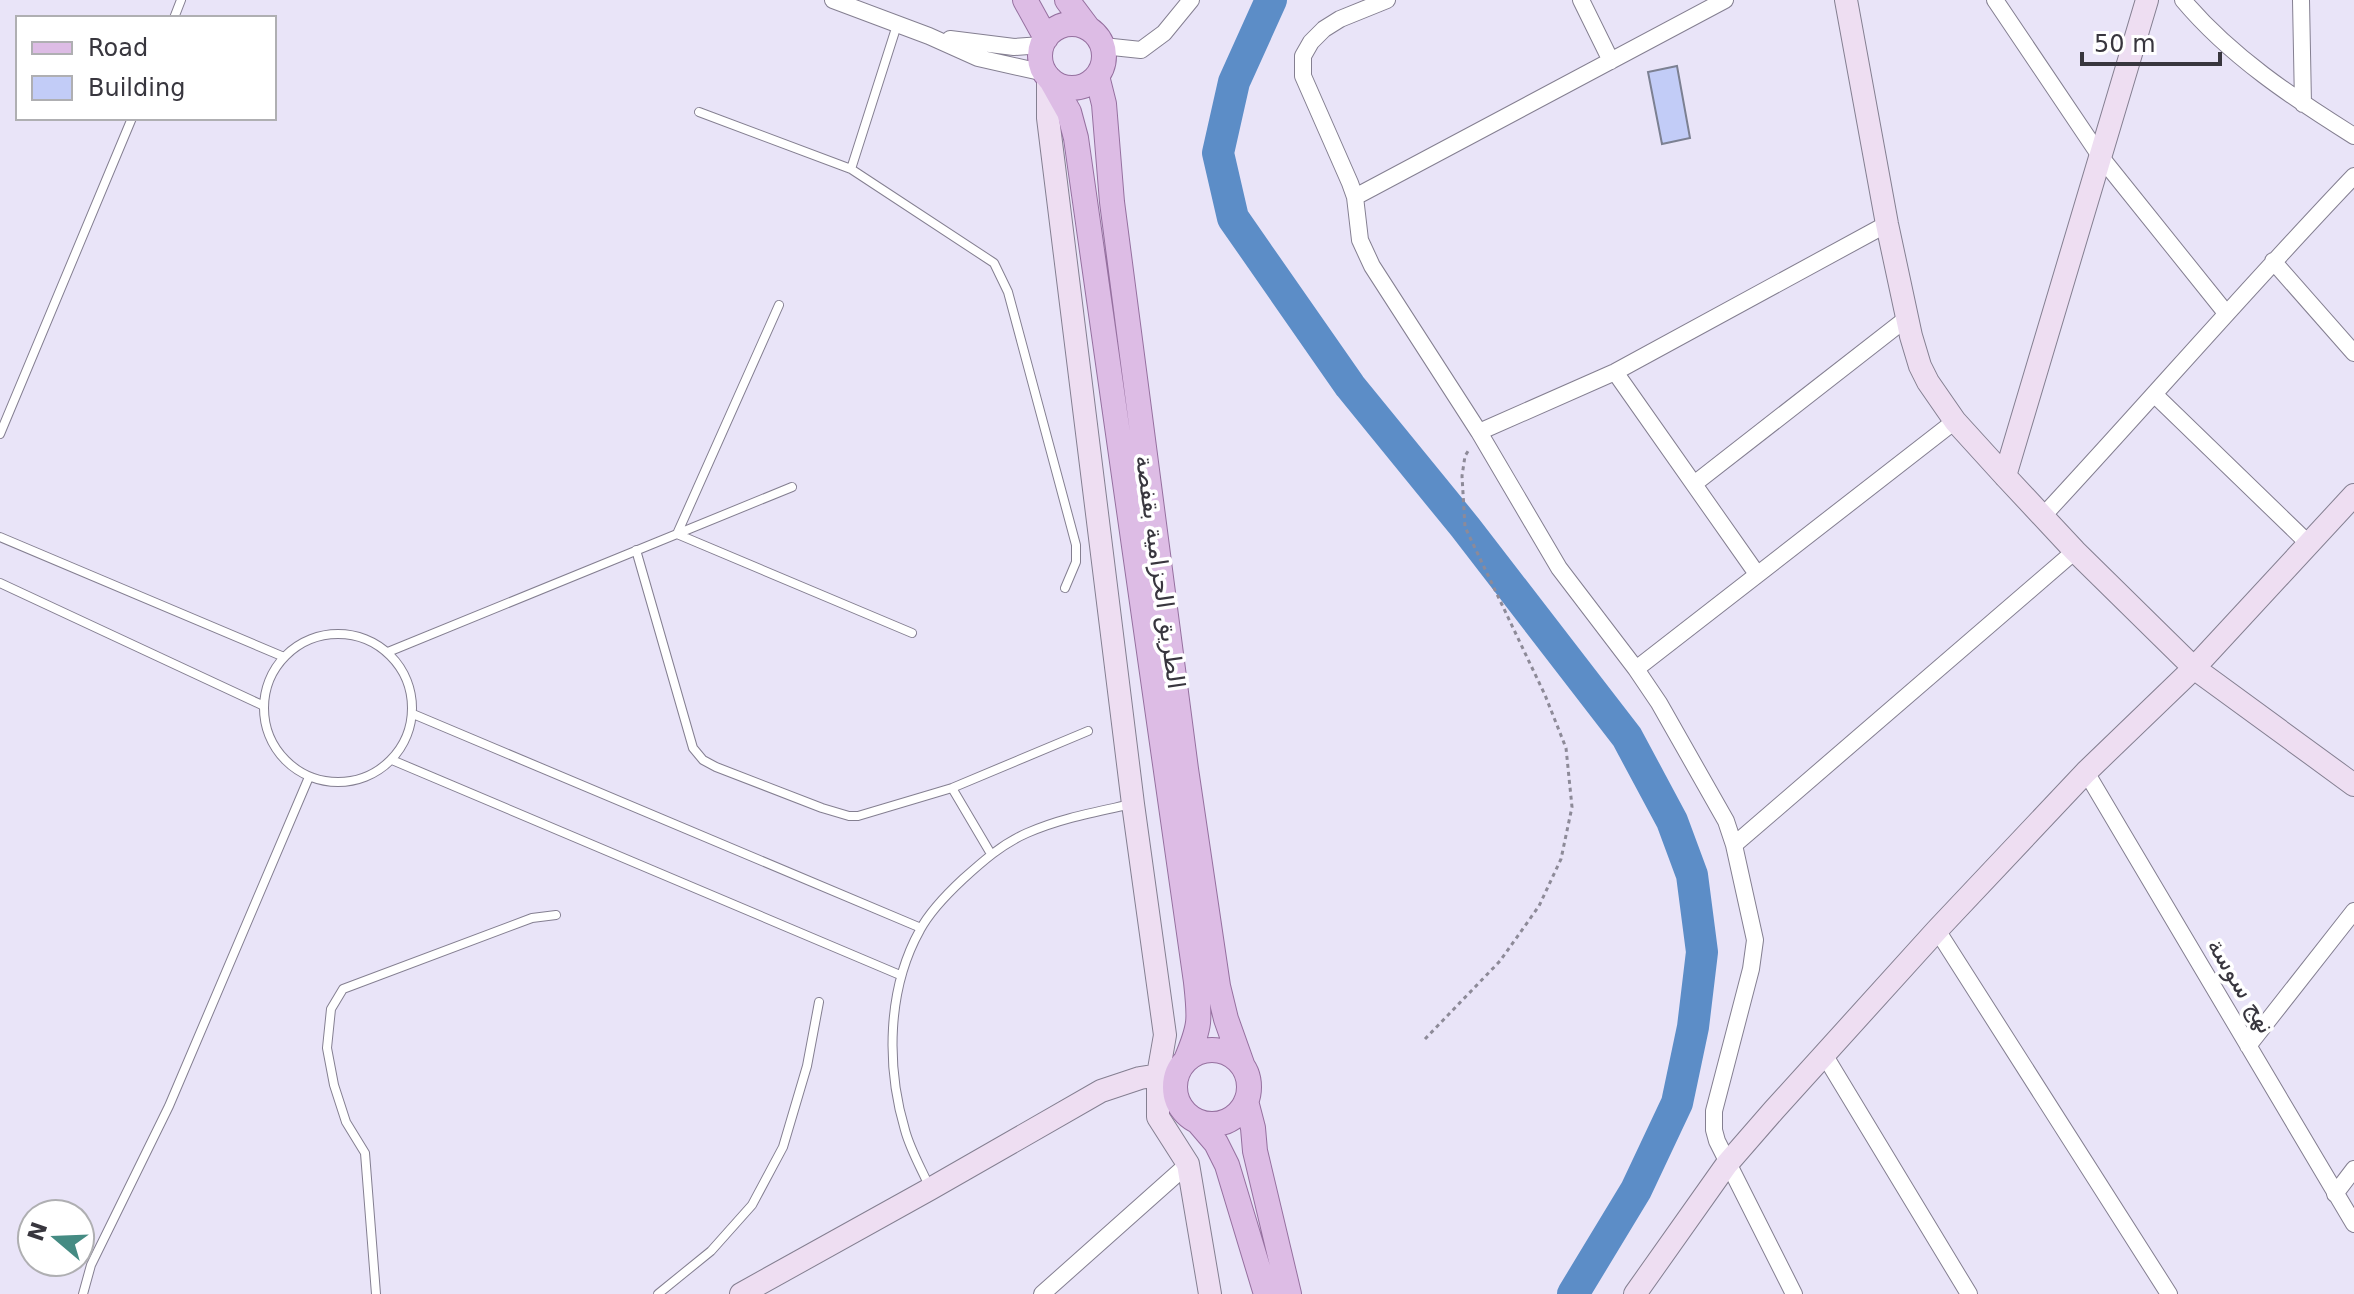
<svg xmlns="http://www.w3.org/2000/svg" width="2354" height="1294" viewBox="0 0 2354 1294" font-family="'DejaVu Sans',Vazirmatn,sans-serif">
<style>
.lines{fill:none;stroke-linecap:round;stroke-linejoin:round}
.river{stroke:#5c8dc7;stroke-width:32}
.building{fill:#c2ccf7;stroke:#7c8092;stroke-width:2}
.lane-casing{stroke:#847f91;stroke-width:10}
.street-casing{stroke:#847f91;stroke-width:18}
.secondary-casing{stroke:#847f91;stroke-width:24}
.primary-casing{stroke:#95709f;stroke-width:26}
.path{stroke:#8d8a98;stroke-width:3;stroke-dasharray:4 4;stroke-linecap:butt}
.lane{stroke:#fff;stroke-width:8}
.street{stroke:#fff;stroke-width:16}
.secondary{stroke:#eedef2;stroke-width:22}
.primary{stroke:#ddbce5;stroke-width:24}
.labels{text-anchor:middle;stroke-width:7;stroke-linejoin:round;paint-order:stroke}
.street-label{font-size:24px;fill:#38363e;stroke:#fff}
</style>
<rect width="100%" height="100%" fill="#e9e4f8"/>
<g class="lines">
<path class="river" d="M1271 0 1234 82 1218 153 1233 218 1350 386 1465 527 1627 737 1672 821 1692 875 1702 952 1693 1027 1677 1103 1636 1190 1573 1294"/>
</g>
<path class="building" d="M1677 66 1690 138 1662 144 1648 72Z"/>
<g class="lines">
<g class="lane-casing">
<path id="lane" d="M174 18 181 0
M699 112 851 169 994 263 1008 292 1076 545V562L1065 588
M851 169 897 25
M779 305 677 534 912 633
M0 434 132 118
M0 537 284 657
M636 550 693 748 703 760 716 767 822 808 849 816H858L952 788 1088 731
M0 583 264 706
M264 708a74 74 0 1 1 148 0a74 74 0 1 1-148 0Z
M388 652 792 487
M413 714 921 928
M392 760 900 975
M952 788 991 854
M929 1186C921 1168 910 1149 905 1130 886 1066 887 989 920 930 930 911 948 893 963 879 983 861 1002 844 1027 833 1061 818 1096 812 1132 804
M83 1294 91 1265 169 1106 309 777
M376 1294 365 1153 346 1122 334 1085 327 1048 331 1009 343 989 532 918 556 915
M658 1294 711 1251 752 1205 783 1147 807 1066 819 1002"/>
</g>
<g class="street-casing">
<path id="street" d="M833 0 929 36 978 58 1045 73
M1387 0 1340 19 1324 29 1311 42 1303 56V76L1350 183 1355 197 1360 240 1372 266 1479 432 1559 568 1636 669 1659 703 1726 821 1734 845 1755 940 1751 969 1714 1111V1130L1717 1141 1794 1294
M1581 0 1611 61
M1995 0 2100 156 2226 313
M2183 0C2230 56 2293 98 2354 136
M2301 0 2303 104
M950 39 1014 47 1042 45
M1103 46 1141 50 1164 33 1191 0
M1355 197 1725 0
M2273 261 2354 353
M1615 372 1757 574
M2155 395 2310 545
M1479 432 1615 372 1887 224
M1694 484 1907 318
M2043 516C2147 404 2248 287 2354 176
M1636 669 1955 421
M2086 772 2354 1224
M1734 845 2075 551
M1937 930 2169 1294
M2248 1046 2354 911
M1825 1056 1969 1294
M2335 1194 2354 1169
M1042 1294 1188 1164"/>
</g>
<g class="secondary-casing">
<path id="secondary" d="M1846 0 1887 224 1911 336 1920 366 1928 382 1955 421 2005 476 2075 551 2194 668 2354 785
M1048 76V118L1133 804 1165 1035 1158 1075V1117L1188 1164 1210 1294
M2005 476 2147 0
M741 1294 930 1189 1101 1091 1140 1078 1178 1072
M1635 1294 1727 1164 1774 1110 1937 930 2086 772 2194 668 2354 495"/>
</g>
<g class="primary-casing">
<path id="primary" d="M1025 0 1046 38
M1067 0 1088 28
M1040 56a32 32 0 1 1 64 0a32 32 0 1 1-64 0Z
M1097 76 1104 104 1112 202 1186 769 1218 986 1226 1019 1242 1064
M1051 80 1069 112 1076 138 1196 982C1200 1019 1201 1025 1186 1060
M1175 1087a37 37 0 1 1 74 0a37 37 0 1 1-74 0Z
M1246 1101 1253 1128 1255 1151 1289 1294
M1198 1122 1216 1143 1227 1165 1266 1294"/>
</g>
<path class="path" d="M1425 1039 1500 961 1539 906 1561 859 1572 807 1566 748 1545 695 1465 527 1462 476 1465 456 1470 448"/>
<use href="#lane" class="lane"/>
<use href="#street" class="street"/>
<use href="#secondary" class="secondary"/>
<use href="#primary" class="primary"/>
</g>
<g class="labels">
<g class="street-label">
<text transform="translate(1160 572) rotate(82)" y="8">الطريق الحزامية بقفصة</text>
<text transform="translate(2241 986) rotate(59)" y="8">نهج سوسة</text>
</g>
</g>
<rect x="16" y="16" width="260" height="104" fill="#ffffff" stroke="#afafb2" stroke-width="2"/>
<rect x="32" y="42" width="40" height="12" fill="#ddbce5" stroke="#afafb2" stroke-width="2"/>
<text x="88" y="56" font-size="24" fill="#38363e">Road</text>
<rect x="32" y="76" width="40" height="24" fill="#c2ccf7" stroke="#afafb2" stroke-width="2"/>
<text x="88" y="96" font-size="24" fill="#38363e">Building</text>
<g transform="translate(56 1238) rotate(289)"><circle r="38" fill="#ffffff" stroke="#afafb2" stroke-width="2"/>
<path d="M0-6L14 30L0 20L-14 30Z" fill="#458b83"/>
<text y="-12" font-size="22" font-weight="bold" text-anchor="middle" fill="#38363e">N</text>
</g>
<path d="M2082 52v12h138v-12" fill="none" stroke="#38363e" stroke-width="4"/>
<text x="2094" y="52" font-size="24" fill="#38363e" stroke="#ffffff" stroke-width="6" paint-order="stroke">50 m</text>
</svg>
